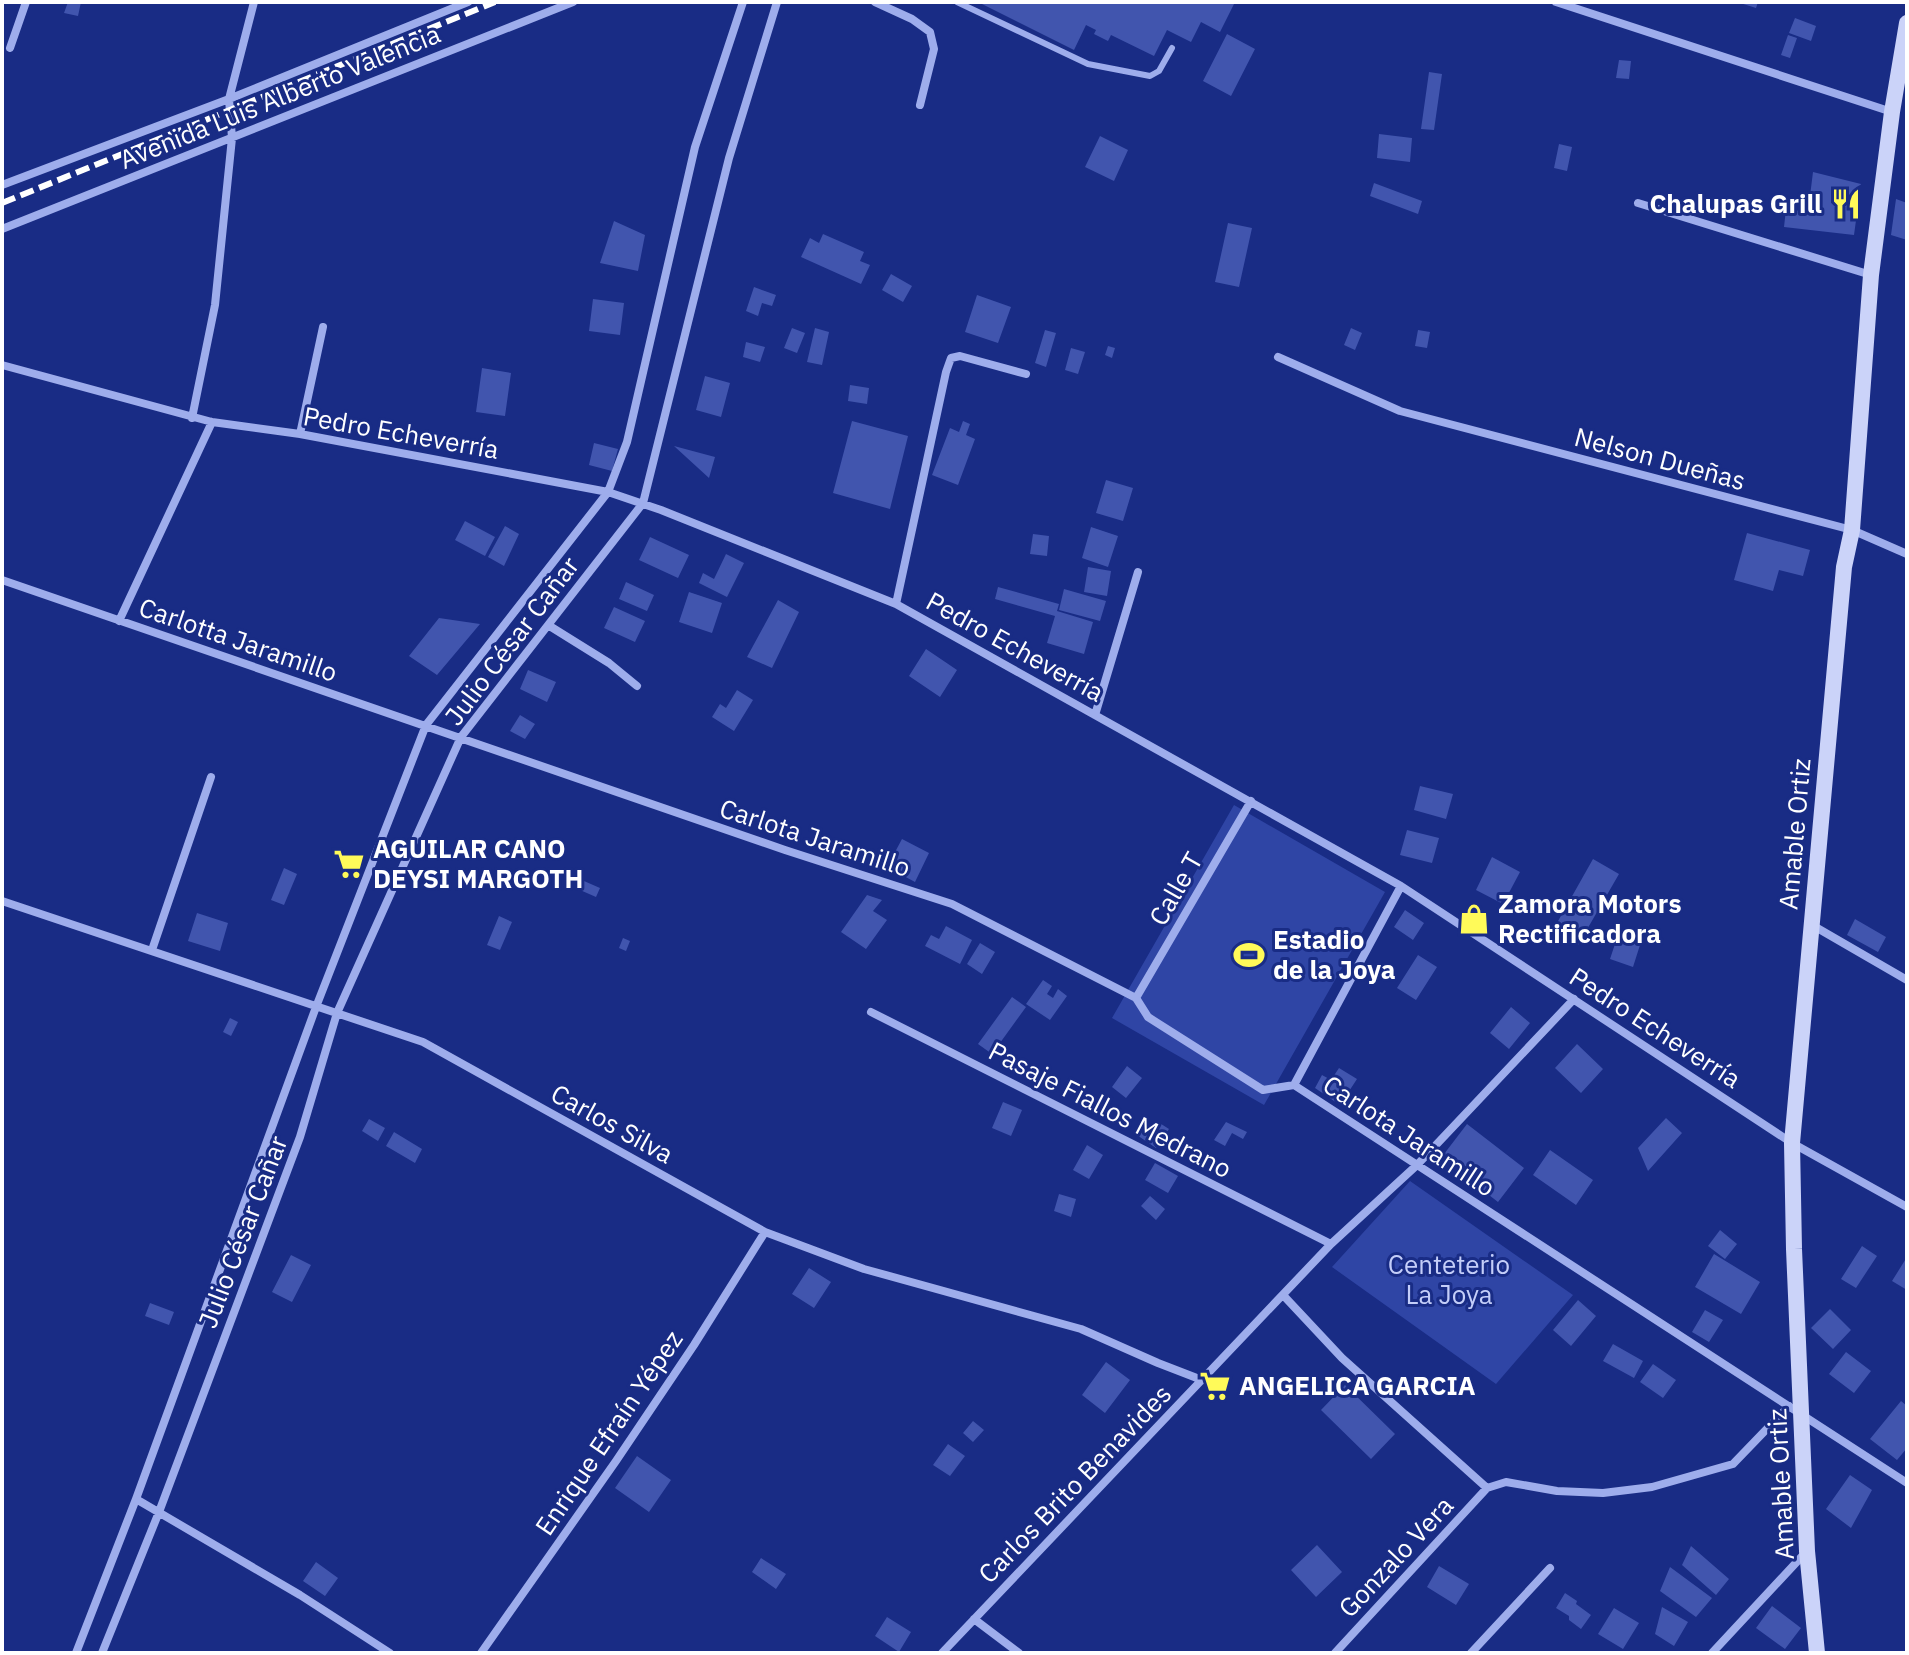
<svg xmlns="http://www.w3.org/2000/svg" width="1909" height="1655" viewBox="0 0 1909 1655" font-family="'IBM Plex Sans',sans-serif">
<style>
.green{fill:#2f45a5}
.building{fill:#4155ae}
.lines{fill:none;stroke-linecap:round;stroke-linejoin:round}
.lane{stroke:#9eadec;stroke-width:6}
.street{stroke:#9eadec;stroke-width:8}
.secondary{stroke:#cbd3f9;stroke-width:16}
.rail{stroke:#fff;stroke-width:6;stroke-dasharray:14 6;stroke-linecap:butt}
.labels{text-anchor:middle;stroke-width:6;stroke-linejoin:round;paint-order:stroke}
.street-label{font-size:26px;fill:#fff;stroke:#192c85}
.poi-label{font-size:26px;font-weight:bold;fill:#fff;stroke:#192c85;text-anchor:start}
.park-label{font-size:26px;fill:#c4cef9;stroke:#192c85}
</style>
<rect width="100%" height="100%" fill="#192c85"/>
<path class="green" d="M1234 805 1385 892 1264 1105 1112 1018Z
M1410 1181 1573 1295 1496 1384 1332 1267Z"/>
<path class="building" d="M68 2H81L78 16 64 13Z
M978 2H1235L1220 32 1201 22 1191 42 1167 30 1154 56 1111 35 1108 41 1094 34 1096 30 1086 25 1074 50Z
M1737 2H1758L1756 8Z
M1795 18 1816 26 1811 41 1789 33Z
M1227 34 1255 49 1231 96 1203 81Z
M1788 35 1797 38 1790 58 1781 55Z
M1619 60 1631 61 1629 79 1616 78Z
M1429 72 1442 74 1434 130 1421 129Z
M1379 134 1412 138 1410 162 1377 158Z
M1100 136 1128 150 1114 181 1085 167Z
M1559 144 1572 147 1567 171 1554 168Z
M1813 172 1861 184 1854 235 1784 227 1786 209 1808 212Z
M1374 183 1422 201 1418 214 1370 196Z
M1896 199 1907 203V240L1891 235Z
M614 221 645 235 638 271 600 263Z
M1228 223 1252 228 1239 287 1215 282Z
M823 234 864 252 860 261 870 265 861 284 801 257 810 238 819 243Z
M891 274 912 286 903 302 882 290Z
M754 287 776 295 772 306 762 303 758 316 746 311Z
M977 295 1011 307 998 343 965 332Z
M593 299 624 303 620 335 589 331Z
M792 328 805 333 797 353 784 348Z
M815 328 829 332 822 365 807 362Z
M1351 328 1362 333 1355 350 1344 345Z
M1045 330 1056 333 1046 367 1035 363Z
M1418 330 1430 332 1427 348 1415 346Z
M746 342 765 347 760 362 743 357Z
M1108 346 1115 348 1112 358 1105 355Z
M1071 348 1085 352 1078 374 1065 370Z
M482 368 511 373 505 416 476 412Z
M705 376 730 383 721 417 696 410Z
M850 385 869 388 867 404 848 401Z
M852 421 908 436 890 509 833 493Z
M963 421 970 424 966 435 975 439 958 485 932 475 950 428 959 432Z
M594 443 618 449 612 471 589 465Z
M674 446 715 457 709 478Z
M1106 480 1133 488 1123 521 1096 513Z
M465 521 495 537 485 556 455 540Z
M505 526 519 534 504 566 488 557Z
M1091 527 1118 536 1108 567 1082 558Z
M1747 533 1810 550 1803 576 1779 570 1773 591 1734 580Z
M1033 534 1049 536 1047 556 1030 554Z
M650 537 689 555 678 578 639 560Z
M726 554 744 563 727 597 699 583 703 573 714 579Z
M1088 567 1111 571 1107 596 1084 592Z
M626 582 654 595 647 611 619 599Z
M998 587 1059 604 1057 611 1093 622 1084 654 1047 643 1055 616 995 599Z
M1064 589 1106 601 1100 621 1059 610Z
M689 592 722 603 712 633 679 622Z
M778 600 799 612 772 668 747 657Z
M614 607 645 621 635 642 604 628Z
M439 618 480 624 437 675 409 656Z
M926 649 957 670 940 697 909 676Z
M528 670 556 682 547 702 520 689Z
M737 690 753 700 734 731 712 717 720 704 726 708Z
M520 715 535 724 525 739 510 731Z
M1420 786 1453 794 1446 819 1414 810Z
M1407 830 1439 838 1432 863 1400 855Z
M902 839 929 853 915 882 887 867Z
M1492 857 1520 872 1503 904 1476 890Z
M1593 859 1619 874 1578 945 1553 930Z
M284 868 297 874 284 905 271 900Z
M584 881 600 888 596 897 580 890Z
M867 895 882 900 873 911 887 920 866 949 841 932Z
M1405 910 1424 923 1413 940 1394 927Z
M197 913 228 923 220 951 188 941Z
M499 916 512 922 500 950 487 945Z
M1855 919 1886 937 1878 952 1847 935Z
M946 926 972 940 960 964 925 946 931 935 939 939Z
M623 938 630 941 626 951 619 948Z
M1617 938 1640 945 1633 967 1610 959Z
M980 943 995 952 982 974 967 964Z
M1418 955 1437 967 1416 1000 1397 988Z
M1043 980 1052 986 1047 994 1053 998 1058 989 1067 996 1050 1020 1026 1004Z
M1012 997 1026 1007 992 1054 978 1044Z
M1511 1007 1530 1023 1509 1049 1490 1033Z
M230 1018 238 1022 231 1036 223 1032Z
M1577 1044 1603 1069 1581 1093 1555 1068Z
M1127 1066 1142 1078 1126 1098 1112 1087Z
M1339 1068 1357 1079 1340 1105 1315 1088 1322 1075 1331 1080Z
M1003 1102 1022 1110 1011 1136 992 1128Z
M1666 1118 1682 1133 1648 1171 1638 1148Z
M369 1119 385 1128 378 1141 362 1131Z
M1158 1122 1169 1129 1156 1148 1134 1133 1141 1123 1152 1130Z
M1226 1122 1247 1132 1243 1139 1232 1133 1225 1146 1214 1140Z
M1467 1124 1524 1168 1498 1202 1441 1158Z
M394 1132 422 1149 415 1163 386 1146Z
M1087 1145 1103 1155 1089 1179 1073 1170Z
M1550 1150 1593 1180 1576 1205 1533 1175Z
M1155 1163 1178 1176 1168 1193 1145 1180Z
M1059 1194 1076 1199 1071 1217 1054 1211Z
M1150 1196 1165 1209 1156 1220 1141 1206Z
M1720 1230 1737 1244 1725 1259 1708 1246Z
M1862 1246 1877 1256 1856 1288 1841 1279Z
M1714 1254 1760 1282 1741 1314 1695 1287Z
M291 1255 311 1265 292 1302 272 1292Z
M1907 1257V1290L1892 1281Z
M809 1268 831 1282 814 1308 792 1294Z
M1578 1300 1596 1316 1571 1346 1553 1330Z
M150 1303 174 1312 169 1325 145 1316Z
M1830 1309 1851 1330 1833 1349 1811 1328Z
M1705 1310 1723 1320 1709 1342 1692 1332Z
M1613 1344 1643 1361 1634 1378 1603 1361Z
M1846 1352 1871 1371 1854 1393 1829 1374Z
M1106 1362 1130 1380 1105 1413 1082 1395Z
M1653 1364 1676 1380 1663 1398 1640 1382Z
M1345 1385 1395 1434 1371 1459 1321 1410Z
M1901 1401 1907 1406V1448L1897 1460 1870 1439Z
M973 1421 984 1430 973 1442 963 1433Z
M948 1444 965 1456 950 1476 933 1465Z
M637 1456 671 1480 649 1512 615 1488Z
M1850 1475 1872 1490 1851 1528 1826 1509Z
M1317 1545 1342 1572 1316 1597 1291 1570Z
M1691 1546 1729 1579 1716 1595 1682 1565Z
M761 1558 786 1574 776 1589 752 1572Z
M316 1562 338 1578 325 1596 303 1581Z
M1439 1566 1469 1584 1456 1605 1427 1587Z
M1670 1567 1712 1598 1696 1617 1660 1591Z
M1565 1593 1577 1601 1576 1604 1591 1615 1581 1629 1569 1620V1616L1556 1608Z
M1772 1606 1801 1628 1785 1649 1756 1628Z
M1662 1607 1688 1622 1674 1646 1655 1634Z
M1614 1608 1639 1623 1623 1649 1598 1634Z
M887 1617 911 1632 899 1652 875 1636Z"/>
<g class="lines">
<path class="lane" d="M957 2 1088 64 1150 76 1159 71 1172 48"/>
<path class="street" d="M875 2 912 19 930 32 934 49 920 105
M1556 2 1892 112
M10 48 26 2
M2 185 229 99 468 2
M1638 203 1871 275
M2 229 573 2
M1278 357 1400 411 1852 530 1907 554
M2 365 212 422 300 434 608 492 661 510 896 604 1401 886 1792 1143 1907 1207
M192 418 215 305 232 138 229 99 254 2
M300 434 323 327
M2 580 785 850 952 904 1136 998 1148 1017 1263 1090 1294 1085 1907 1483
M896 604 946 372 951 358 960 356 1026 374
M119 621 212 422
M548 625 609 663 637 686
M1095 715 1138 572
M2 901 423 1042 765 1232 864 1269 1081 1329 1158 1363 1202 1380
M1812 925 1907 980
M152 950 211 777
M1136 998 1251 801
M871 1012 1331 1244
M1294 1085 1401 886
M1283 1295 1342 1358 1487 1488
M136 1499 300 1595 390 1653
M974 1619 1019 1653
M76 1653 136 1499 316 1007 426 725 608 492 627 442 695 147 743 2
M102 1653 159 1512 300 1137 337 1013 461 737 643 503 729 158 777 2
M481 1653 616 1461 694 1345 765 1232
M942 1653 1331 1244 1417 1165 1574 999
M1335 1653 1487 1488 1506 1482 1557 1491 1603 1493 1652 1487 1733 1464 1789 1406
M1471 1653 1550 1568
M1712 1653 1806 1552"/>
<path class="secondary" d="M1817 1653 1807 1551 1794 1249 1792 1143 1844 567 1852 530 1871 275 1892 112 1907 23"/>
<path class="rail" d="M2 203 495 2"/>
</g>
<defs>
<g id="restaurant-bare" transform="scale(2.4)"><path d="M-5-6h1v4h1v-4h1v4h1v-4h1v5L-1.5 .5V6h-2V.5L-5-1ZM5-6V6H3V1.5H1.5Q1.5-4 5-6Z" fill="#fffa59" stroke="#192c85" stroke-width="2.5" paint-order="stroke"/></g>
<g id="supermarket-bare" transform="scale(2.4)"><path d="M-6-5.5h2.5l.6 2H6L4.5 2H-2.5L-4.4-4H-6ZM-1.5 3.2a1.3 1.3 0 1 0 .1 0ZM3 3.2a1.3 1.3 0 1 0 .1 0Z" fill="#fffa59" stroke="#192c85" stroke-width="2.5" paint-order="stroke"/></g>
<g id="shop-bare" transform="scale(2.4)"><path d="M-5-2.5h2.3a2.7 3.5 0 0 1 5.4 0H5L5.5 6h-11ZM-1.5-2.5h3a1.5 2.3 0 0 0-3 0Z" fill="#fffa59" stroke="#192c85" stroke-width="2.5" paint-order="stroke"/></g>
<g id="stadium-bare" transform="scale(2.4)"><path d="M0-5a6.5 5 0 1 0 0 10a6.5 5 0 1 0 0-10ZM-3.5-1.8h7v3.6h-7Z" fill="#fffa59" stroke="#192c85" stroke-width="2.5" paint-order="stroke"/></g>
</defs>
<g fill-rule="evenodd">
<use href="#restaurant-bare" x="1846" y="204"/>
<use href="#supermarket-bare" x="349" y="864"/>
<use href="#shop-bare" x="1474" y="919"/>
<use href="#stadium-bare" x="1249" y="955"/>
<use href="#supermarket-bare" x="1215" y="1386"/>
</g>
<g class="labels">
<g class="street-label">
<text transform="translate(280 97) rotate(-22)" y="9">Avenida Luis Alberto Valencia</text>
<text transform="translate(401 433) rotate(10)" y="9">Pedro Echeverría</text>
<text transform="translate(1660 459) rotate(15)" y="9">Nelson Dueñas</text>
<text transform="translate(238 640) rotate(19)" y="9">Carlotta Jaramillo</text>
<text transform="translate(512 641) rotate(-53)" y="9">Julio César Cañar</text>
<text transform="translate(1015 647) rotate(29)" y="9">Pedro Echeverría</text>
<text transform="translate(1795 834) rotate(-85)" y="9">Amable Ortiz</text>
<text transform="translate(815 838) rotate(18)" y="9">Carlota Jaramillo</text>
<text transform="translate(1176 889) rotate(-60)" y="9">Calle T</text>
<text transform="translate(1655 1028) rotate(33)" y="9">Pedro Echeverría</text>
<text transform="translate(1110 1110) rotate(27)" y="9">Pasaje Fiallos Medrano</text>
<text transform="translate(612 1124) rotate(29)" y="9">Carlos Silva</text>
<text transform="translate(1409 1136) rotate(33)" y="9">Carlota Jaramillo</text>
<text transform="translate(243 1232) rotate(-69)" y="9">Julio César Cañar</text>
<text transform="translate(609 1433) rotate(-56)" y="9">Enrique Efraín Yépez</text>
<text transform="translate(1075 1484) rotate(-46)" y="9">Carlos Brito Benavides</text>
<text transform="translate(1781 1484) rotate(-93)" y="9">Amable Ortiz</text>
<text transform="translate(1396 1557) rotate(-47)" y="9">Gonzalo Vera</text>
</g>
<g class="poi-label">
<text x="1822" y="213" text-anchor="end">Chalupas Grill</text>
<text x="373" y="858">AGUILAR CANO<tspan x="373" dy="30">DEYSI MARGOTH</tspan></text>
<text x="1498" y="913">Zamora Motors<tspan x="1498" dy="30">Rectificadora</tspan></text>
<text x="1273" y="949">Estadio<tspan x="1273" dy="30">de la Joya</tspan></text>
<text x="1239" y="1395">ANGELICA GARCIA</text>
</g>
<g class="park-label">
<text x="1449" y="1274">Centeterio<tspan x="1449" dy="30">La Joya</tspan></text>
</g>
</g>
<rect width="1909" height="1655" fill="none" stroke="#ffffff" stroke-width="8"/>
</svg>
